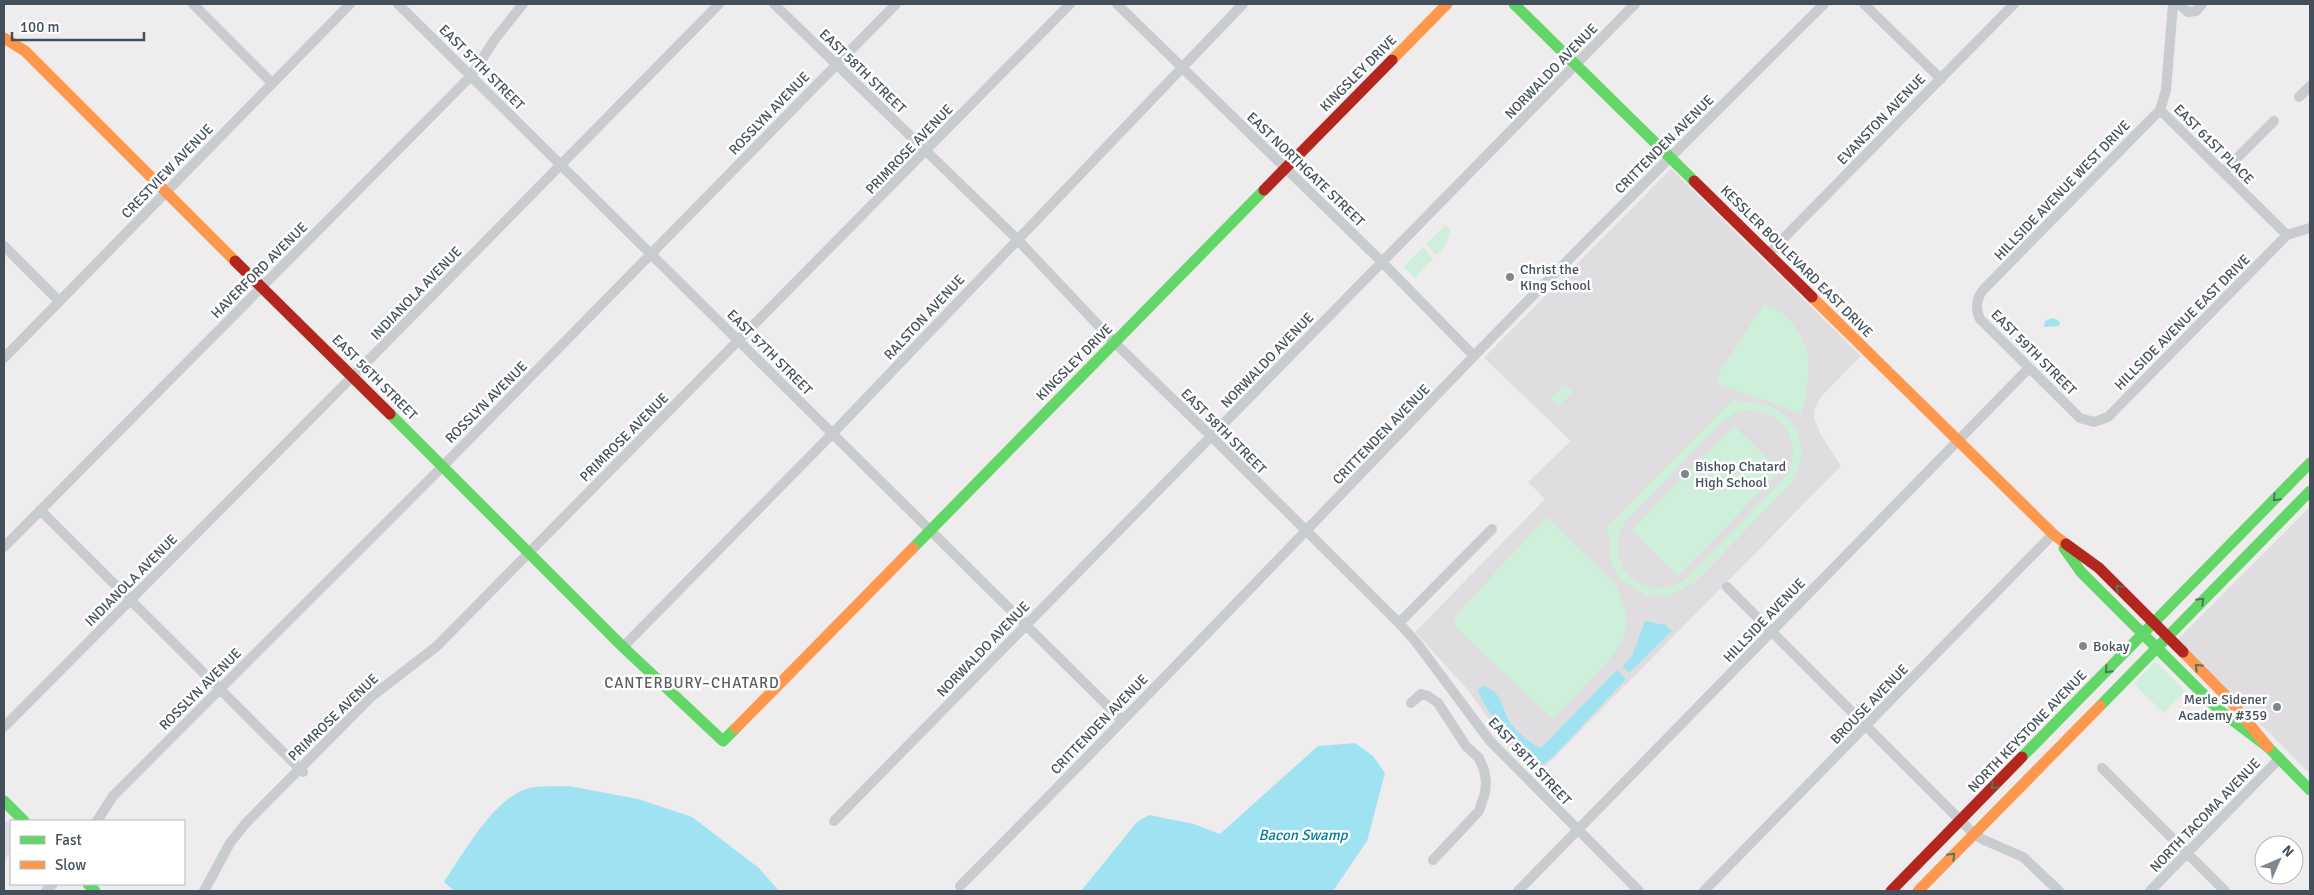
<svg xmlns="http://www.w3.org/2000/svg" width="2314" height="895" viewBox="0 0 2314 895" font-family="Signika,sans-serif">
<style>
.education{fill:#dfdddf}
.green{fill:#ceefda;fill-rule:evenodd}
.water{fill:#9fe3f2}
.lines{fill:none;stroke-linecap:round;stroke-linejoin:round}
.street{stroke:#c9ccce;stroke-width:10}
.fast{stroke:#63d668;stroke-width:11}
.slow{stroke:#ff974d;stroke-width:11}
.jam{stroke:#b3261e;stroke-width:11}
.oneway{stroke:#4d785f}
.poi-dot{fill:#7f878e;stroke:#fff;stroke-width:2}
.labels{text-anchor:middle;stroke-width:5;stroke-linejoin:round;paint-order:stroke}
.street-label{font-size:14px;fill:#43505b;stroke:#fff}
.poi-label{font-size:14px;fill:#43505b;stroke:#fff;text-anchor:start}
.neighbourhood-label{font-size:15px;letter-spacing:1px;fill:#585d61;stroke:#fff}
.water-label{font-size:15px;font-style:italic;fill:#037f98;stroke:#fff}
</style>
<rect width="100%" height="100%" fill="#eeeced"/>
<path class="education" d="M1671 169 1861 356 1820 398 1814 411 1815 421 1821 435 1841 466 1536 776 1507 745 1468 690 1415 632 1545 499 1528 482 1571 441 1484 358Z
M2310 507V774L2177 640Z
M4 820 11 824V852L4 860Z"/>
<path class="green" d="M1445 225 1450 230 1445 247 1436 255 1426 244Z
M1423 247 1433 259 1415 278 1403 267Z
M1764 304C1770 307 1779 310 1784 315 1815 344 1812 376 1801 414L1719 384 1717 376Z
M1565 384 1573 392 1558 406 1550 398Z
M1734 398 1739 403C1790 396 1821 447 1788 487L1695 582 1672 595 1663 597 1646 595 1624 582 1613 568 1610 559V534L1605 529ZM1747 410C1783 410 1804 444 1787 475L1685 580C1644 606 1600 564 1625 522L1721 423 1733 414Z
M1734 426 1780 471 1678 576 1632 530Z
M1547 517 1616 585C1637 630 1623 645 1593 677 1580 691 1566 705 1553 719L1454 626 1455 616Z
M2154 663H2157L2185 691 2164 713 2134 684Z"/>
<path class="water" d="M2053 318 2060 322 2059 326 2044 327 2045 321Z
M1645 621 1666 625 1672 631 1629 673 1623 666 1632 656Z
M1617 670 1626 679 1553 757 1542 765C1524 761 1483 708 1478 690L1482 686C1503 690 1501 709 1511 724 1518 732 1531 745 1541 748Z
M1355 743 1373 756 1385 773 1367 841 1333 891H1081L1137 822 1149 815 1194 824 1220 834 1318 746Z
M569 786 638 799 692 817 759 868 779 891H454L444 882C463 854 493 800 526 789 538 785 556 787 569 786Z"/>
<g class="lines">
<path class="street" d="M193 4 272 83
M398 4 1122 720
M774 4 1017 239 1114 342 1211 436 1399 623 1416 642 1490 741 1639 891
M1117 4 1382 262 1474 356
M1864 4 1941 79
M2173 4 2166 90 2160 110 2287 235 2310 228
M2179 4 2188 12 2196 11 2202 4
M2299 97 2310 86
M2160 110 1983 290C1976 299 1975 308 1980 319L2080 418 2094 422 2108 417 2287 235
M2223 172 2274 121
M4 246 59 301
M1768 254 2014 4
M4 358 350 4
M40 510 303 772
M4 547 471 76 495 39 523 4
M1727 587 1974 834 1984 840 2023 857 2059 891
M1399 623 1492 529
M623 647 832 434 1243 4
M1411 703 1421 694 1428 696 1438 703 1466 746 1479 758 1484 770 1486 781 1485 793 1479 811 1433 860
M4 727 353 376 719 4
M2102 768 2225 891
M97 821 113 796 443 466 896 4
M834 821 1635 4
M960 886C1134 712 1303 533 1474 356 1589 237 1707 121 1824 4
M46 891 53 884
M204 891 230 843 246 823 371 697 437 646 1070 4
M1518 891 2029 368
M1704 891 2053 534
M2150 891 2280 758"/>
<path class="fast" d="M1514 4 1694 181
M390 414 623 647 723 741 736 728
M913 548 1264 190
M2064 548 2081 572 2218 709 2268 747 2310 790
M2100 706 2310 491
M2022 757 2310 463
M4 801 24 821
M88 884 95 891"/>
<path class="slow" d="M4 38 25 51 235 261
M1392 60 1447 4
M1812 297 2053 534 2066 544
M2183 652 2228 698 2268 747
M736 728 913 548
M1918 891 2100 706"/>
<path class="jam" d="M1694 181 1812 297
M1264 190 1392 60
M235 261 390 414
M2066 544 2099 568 2183 652
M1891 891 2022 757"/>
</g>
<defs><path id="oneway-chevron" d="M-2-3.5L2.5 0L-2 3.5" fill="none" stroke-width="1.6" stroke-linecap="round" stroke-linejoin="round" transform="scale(1.25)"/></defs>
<g class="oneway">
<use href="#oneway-chevron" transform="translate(2276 498) rotate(134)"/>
<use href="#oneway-chevron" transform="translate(2119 588) rotate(-135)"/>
<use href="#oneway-chevron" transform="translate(2201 601) rotate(-45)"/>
<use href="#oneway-chevron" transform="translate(2198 667) rotate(-135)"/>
<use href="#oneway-chevron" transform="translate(2108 670) rotate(134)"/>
<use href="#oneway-chevron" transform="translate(1994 786) rotate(135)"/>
<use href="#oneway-chevron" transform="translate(1952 856) rotate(-46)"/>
</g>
<g class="poi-dot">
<circle cx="1510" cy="277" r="5"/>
<circle cx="1685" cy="474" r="5"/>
<circle cx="2083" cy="646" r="5"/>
<circle cx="2277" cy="707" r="5"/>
</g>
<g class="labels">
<g class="street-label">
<text transform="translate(482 67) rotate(45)" y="5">EAST 57TH STREET</text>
<text transform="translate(863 71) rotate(44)" y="5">EAST 58TH STREET</text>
<text transform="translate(1551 71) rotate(-46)" y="5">NORWALDO AVENUE</text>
<text transform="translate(1358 73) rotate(-45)" y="5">KINGSLEY DRIVE</text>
<text transform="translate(769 113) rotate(-46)" y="5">ROSSLYN AVENUE</text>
<text transform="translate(1881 119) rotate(-46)" y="5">EVANSTON AVENUE</text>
<text transform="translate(1664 144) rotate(-45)" y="5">CRITTENDEN AVENUE</text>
<text transform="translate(2214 144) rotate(45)" y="5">EAST 61ST PLACE</text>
<text transform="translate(909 149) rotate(-46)" y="5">PRIMROSE AVENUE</text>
<text transform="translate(1306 169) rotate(44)" y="5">EAST NORTHGATE STREET</text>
<text transform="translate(167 171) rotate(-46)" y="5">CRESTVIEW AVENUE</text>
<text transform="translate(2062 190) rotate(-46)" y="5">HILLSIDE AVENUE WEST DRIVE</text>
<text transform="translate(1797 261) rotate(45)" y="5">KESSLER BOULEVARD EAST DRIVE</text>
<text transform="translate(259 270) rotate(-45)" y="5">HAVERFORD AVENUE</text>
<text transform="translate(416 293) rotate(-46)" y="5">INDIANOLA AVENUE</text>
<text transform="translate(924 317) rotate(-47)" y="5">RALSTON AVENUE</text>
<text transform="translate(2182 322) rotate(-45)" y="5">HILLSIDE AVENUE EAST DRIVE</text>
<text transform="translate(770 352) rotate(45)" y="5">EAST 57TH STREET</text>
<text transform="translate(2034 352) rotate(45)" y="5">EAST 59TH STREET</text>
<text transform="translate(1267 360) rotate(-46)" y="5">NORWALDO AVENUE</text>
<text transform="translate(1074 362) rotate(-45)" y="5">KINGSLEY DRIVE</text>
<text transform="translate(375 377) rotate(45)" y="5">EAST 56TH STREET</text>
<text transform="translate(486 402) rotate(-45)" y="5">ROSSLYN AVENUE</text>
<text transform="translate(1224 431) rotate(45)" y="5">EAST 58TH STREET</text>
<text transform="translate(1381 434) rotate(-46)" y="5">CRITTENDEN AVENUE</text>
<text transform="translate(624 437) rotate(-45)" y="5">PRIMROSE AVENUE</text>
<text transform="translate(131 580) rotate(-45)" y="5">INDIANOLA AVENUE</text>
<text transform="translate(1764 620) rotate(-46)" y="5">HILLSIDE AVENUE</text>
<text transform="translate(983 649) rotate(-46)" y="5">NORWALDO AVENUE</text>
<text transform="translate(200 689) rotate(-45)" y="5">ROSSLYN AVENUE</text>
<text transform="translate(1869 704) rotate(-46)" y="5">BROUSE AVENUE</text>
<text transform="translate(333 717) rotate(-44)" y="5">PRIMROSE AVENUE</text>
<text transform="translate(1099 724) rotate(-46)" y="5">CRITTENDEN AVENUE</text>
<text transform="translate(2027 731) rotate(-46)" y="5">NORTH KEYSTONE AVENUE</text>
<text transform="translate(1530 761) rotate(47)" y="5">EAST 58TH STREET</text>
<text transform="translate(2205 815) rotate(-46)" y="5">NORTH TACOMA AVENUE</text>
</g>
<g class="poi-label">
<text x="1520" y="274">Christ the<tspan x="1520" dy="16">King School</tspan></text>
<text x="1695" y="471">Bishop Chatard<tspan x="1695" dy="16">High School</tspan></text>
<text x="2093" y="651">Bokay</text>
<text x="2267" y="704" text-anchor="end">Merle Sidener<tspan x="2267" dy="16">Academy #359</tspan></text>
</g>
<g class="neighbourhood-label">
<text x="692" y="688">CANTERBURY–CHATARD</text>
</g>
<g class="water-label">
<text x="1303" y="840">Bacon Swamp</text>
</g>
</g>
<rect width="2314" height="895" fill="none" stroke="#43505b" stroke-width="10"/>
<rect x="10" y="820" width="175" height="65" fill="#ffffff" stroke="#b4b9bd"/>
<rect x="20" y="836" width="25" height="8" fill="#63d668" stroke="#b4b9bd"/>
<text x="55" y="845" font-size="15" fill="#43505b">Fast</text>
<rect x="20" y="861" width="25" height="8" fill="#ff974d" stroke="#b4b9bd"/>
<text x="55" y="870" font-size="15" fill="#43505b">Slow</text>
<g transform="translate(2279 860) rotate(45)"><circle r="24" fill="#ffffff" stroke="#b4b9bd"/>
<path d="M0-4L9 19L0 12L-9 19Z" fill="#7f878e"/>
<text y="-8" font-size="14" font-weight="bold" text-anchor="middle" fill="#43505b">N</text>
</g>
<path d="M12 32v8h132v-8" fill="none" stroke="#43505b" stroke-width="2.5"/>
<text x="20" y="32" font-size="15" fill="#43505b" stroke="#ffffff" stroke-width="4" paint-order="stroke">100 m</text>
</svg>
